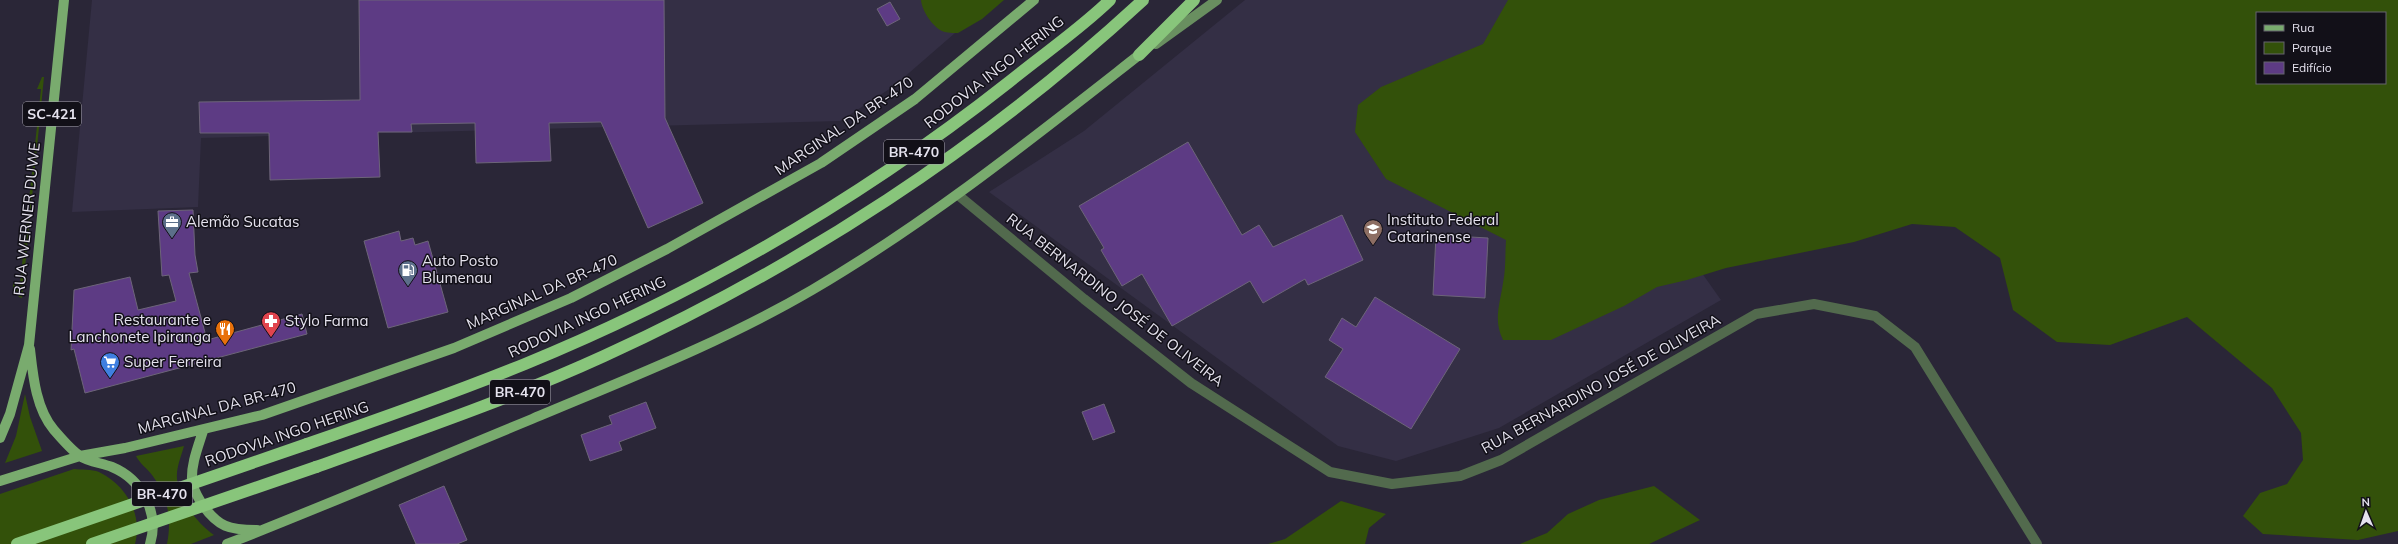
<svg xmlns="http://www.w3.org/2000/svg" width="2398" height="544" viewBox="0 0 2398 544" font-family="Mulish,sans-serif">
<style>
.built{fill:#342f45}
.green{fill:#33510a;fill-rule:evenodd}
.building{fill:#5d3b84;stroke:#6d6579}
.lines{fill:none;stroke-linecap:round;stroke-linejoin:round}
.street{stroke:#526a4d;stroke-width:10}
.secondary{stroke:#698f60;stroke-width:10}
.primary{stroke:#79ab6e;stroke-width:10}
.highway{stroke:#88c57b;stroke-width:12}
.highway-bridge{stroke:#88c57b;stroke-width:12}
.labels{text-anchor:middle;stroke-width:3;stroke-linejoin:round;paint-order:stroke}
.shield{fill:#121018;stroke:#a6a3ae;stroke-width:1}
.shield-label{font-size:14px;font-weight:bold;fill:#e5e2ee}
.street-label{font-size:15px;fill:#e5e2ee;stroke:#121018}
.poi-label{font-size:15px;fill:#e5e2ee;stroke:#121018;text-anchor:start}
</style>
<rect width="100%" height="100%" fill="#2a2637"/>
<path class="built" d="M92 0H993L894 86 840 121 201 138 198 207 72 212Z
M1245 0H1509L1721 300 1499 428 1396 461 1338 446 989 192 1084 131Z"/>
<path class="green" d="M921 0H1004L982 19 958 33C954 33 947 33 942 31 932 26 922 11 921 0Z
M1508 0H2398V531L2358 540 2263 534 2243 516 2260 493 2287 484 2303 460 2301 433 2272 388 2187 317 2110 345 2057 342 2013 310 2000 258 1955 227 1912 224 1854 242 1726 268 1687 280 1657 287 1624 306 1551 340H1503C1493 320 1500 304 1503 283 1506 269 1505 254 1506 240L1386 179 1355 132 1358 105 1381 87 1483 44ZM2257 13H2385V83H2257Z
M42 77H44L22 298 19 297 13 287V283H20L41 89H37Z
M25 394 30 417 42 451 5 463 16 436Z
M184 446C181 457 176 468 177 479 180 501 197 523 214 535L191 544H167C172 519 168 496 152 475 147 468 140 464 136 456Z
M74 469C81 470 92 469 99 472 126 485 143 514 135 544H0V494Z
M1654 486 1700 520 1649 544H1520L1547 533 1568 514 1599 500Z
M1341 501 1386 514 1369 528 1365 544H1268L1285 539Z"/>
<path class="building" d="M359 0H664L665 118 703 203 648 228 601 122 549 123 551 161 476 163 475 123 411 124 412 132H378L380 177 270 180 269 133H200L199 102 360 100Z
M890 2 900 19 887 26 877 9Z
M1188 142 1242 235 1259 225 1273 247 1342 215 1363 260 1308 285 1305 279 1263 303 1250 281 1172 326 1142 274 1122 286 1101 250 1104 248 1079 206Z
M193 210 195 255 198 272 189 273 207 340 302 314 307 334 85 393 74 349 71 350 74 290 130 277 138 310 176 301 169 275 162 276 158 211Z
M399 231 401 241 413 238 415 245 428 241 448 312 388 328 364 241Z
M1436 235 1488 238 1485 298 1433 295Z
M1375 297 1460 349 1411 429 1325 377 1343 349 1329 340 1342 318 1356 327Z
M646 402 656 428 619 442 622 450 590 461 581 435 612 424 609 416Z
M1104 404 1115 432 1093 440 1082 412Z
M444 486 467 540 457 544H416L399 505Z"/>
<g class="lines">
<path class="street" d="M958 195 1084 299 1191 383 1330 472 1392 484 1460 476 1501 460 1756 314 1814 304 1875 316 1915 347 2037 544"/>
<path class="secondary" d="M1156 44 1217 0"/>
<path class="primary" d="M30 349C33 376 36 409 54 430 61 438 71 450 80 456 89 462 102 463 112 467 141 479 160 512 150 544
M203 431C198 447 191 464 192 481 193 490 198 497 202 504 218 527 229 530 257 530
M0 438 10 414 29 345 64 0
M0 481 80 456 125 448 262 415 454 348 571 298 667 249 821 163 915 99 1034 0
M227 544C329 504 430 461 532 419 627 379 723 342 812 290 928 222 1033 138 1139 55"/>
<path class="highway" d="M1139 55 1194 0
M307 444C380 419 453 393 525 364 698 293 862 198 1009 82 1042 55 1079 30 1110 0
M316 467C413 432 510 399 604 356 800 267 984 147 1143 0"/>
<path class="highway-bridge" d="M17 544 307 444
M92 544 316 467"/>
</g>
<defs>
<g id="office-pin" transform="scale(1)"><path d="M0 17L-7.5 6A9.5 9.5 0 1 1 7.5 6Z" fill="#5c6f8a" stroke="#121018"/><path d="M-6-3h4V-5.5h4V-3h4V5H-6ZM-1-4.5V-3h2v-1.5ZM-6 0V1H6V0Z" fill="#fff"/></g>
<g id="university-pin" transform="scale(1)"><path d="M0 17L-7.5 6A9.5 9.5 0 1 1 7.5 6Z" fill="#8d6e63" stroke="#121018"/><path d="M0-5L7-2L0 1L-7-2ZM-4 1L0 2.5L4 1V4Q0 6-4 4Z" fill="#fff"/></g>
<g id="fuel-pin" transform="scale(1)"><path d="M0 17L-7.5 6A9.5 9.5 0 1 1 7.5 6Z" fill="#5c6f8a" stroke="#121018"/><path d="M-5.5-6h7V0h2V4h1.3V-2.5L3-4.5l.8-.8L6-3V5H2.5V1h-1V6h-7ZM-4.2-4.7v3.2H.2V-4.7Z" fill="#fff"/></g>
<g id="pharmacy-pin" transform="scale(1)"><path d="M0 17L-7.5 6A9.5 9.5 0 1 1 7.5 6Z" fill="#e0444e" stroke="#121018"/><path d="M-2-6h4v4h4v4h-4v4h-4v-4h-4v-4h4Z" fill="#fff"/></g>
<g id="restaurant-pin" transform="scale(1)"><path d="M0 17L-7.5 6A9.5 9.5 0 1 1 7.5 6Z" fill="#e8710a" stroke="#121018"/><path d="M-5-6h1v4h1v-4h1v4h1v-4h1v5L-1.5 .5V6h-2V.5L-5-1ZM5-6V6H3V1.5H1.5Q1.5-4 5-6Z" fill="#fff"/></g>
<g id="supermarket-pin" transform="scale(1)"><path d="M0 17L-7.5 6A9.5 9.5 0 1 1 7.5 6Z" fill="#3f7fe0" stroke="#121018"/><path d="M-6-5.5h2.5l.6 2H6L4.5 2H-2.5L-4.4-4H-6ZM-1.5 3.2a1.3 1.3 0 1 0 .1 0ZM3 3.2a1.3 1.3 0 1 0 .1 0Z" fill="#fff"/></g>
</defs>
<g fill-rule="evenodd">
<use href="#office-pin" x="172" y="222"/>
<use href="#university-pin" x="1373" y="229"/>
<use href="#fuel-pin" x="408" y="270"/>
<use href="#pharmacy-pin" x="271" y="321"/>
<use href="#restaurant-pin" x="225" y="329"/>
<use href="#supermarket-pin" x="110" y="362"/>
</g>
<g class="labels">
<g class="shield">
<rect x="23" y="102" width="58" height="24" rx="3"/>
<rect x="884" y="140" width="60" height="24" rx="3"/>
<rect x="490" y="380" width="60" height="24" rx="3"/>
<rect x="132" y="482" width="60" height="24" rx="3"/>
</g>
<g class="shield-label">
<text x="52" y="119">SC-421</text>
<text x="914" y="157">BR-470</text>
<text x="520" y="397">BR-470</text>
<text x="162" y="499">BR-470</text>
</g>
<g class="street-label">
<text transform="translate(994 72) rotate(-38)" y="5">RODOVIA INGO HERING</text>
<text transform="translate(844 126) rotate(-34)" y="5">MARGINAL DA BR-470</text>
<text transform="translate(27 219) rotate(-84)" y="5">RUA WERNER DUWE</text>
<text transform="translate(542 292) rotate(-24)" y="5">MARGINAL DA BR-470</text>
<text transform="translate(1115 300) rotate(38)" y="5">RUA BERNARDINO JOSÉ DE OLIVEIRA</text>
<text transform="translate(587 317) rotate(-25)" y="5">RODOVIA INGO HERING</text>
<text transform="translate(1601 384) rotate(-29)" y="5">RUA BERNARDINO JOSÉ DE OLIVEIRA</text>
<text transform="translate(217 408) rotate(-15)" y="5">MARGINAL DA BR-470</text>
<text transform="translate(287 434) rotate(-19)" y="5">RODOVIA INGO HERING</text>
</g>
<g class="poi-label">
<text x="1387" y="225">Instituto Federal<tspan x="1387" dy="17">Catarinense</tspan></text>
<text x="186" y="227">Alemão Sucatas</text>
<text x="422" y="266">Auto Posto<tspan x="422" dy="17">Blumenau</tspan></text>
<text x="211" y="325" text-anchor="end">Restaurante e<tspan x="211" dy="17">Lanchonete Ipiranga</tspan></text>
<text x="285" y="326">Stylo Farma</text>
<text x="124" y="367">Super Ferreira</text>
</g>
</g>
<rect x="2256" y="12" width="130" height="72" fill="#121018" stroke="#66646e"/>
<rect x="2264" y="25" width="20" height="6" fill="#79ab6e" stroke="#66646e"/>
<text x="2292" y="32" font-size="12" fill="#e5e2ee">Rua</text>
<rect x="2264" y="42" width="20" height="12" fill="#33510a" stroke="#66646e"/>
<text x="2292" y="52" font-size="12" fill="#e5e2ee">Parque</text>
<rect x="2264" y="62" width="20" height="12" fill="#5d3b84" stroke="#66646e"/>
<text x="2292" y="72" font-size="12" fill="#e5e2ee">Edifício</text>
<g transform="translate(2366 512) rotate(358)" stroke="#121018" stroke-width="3" paint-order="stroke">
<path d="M0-3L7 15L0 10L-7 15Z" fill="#e5e2ee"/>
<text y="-6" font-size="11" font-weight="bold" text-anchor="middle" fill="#e5e2ee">N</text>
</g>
</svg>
